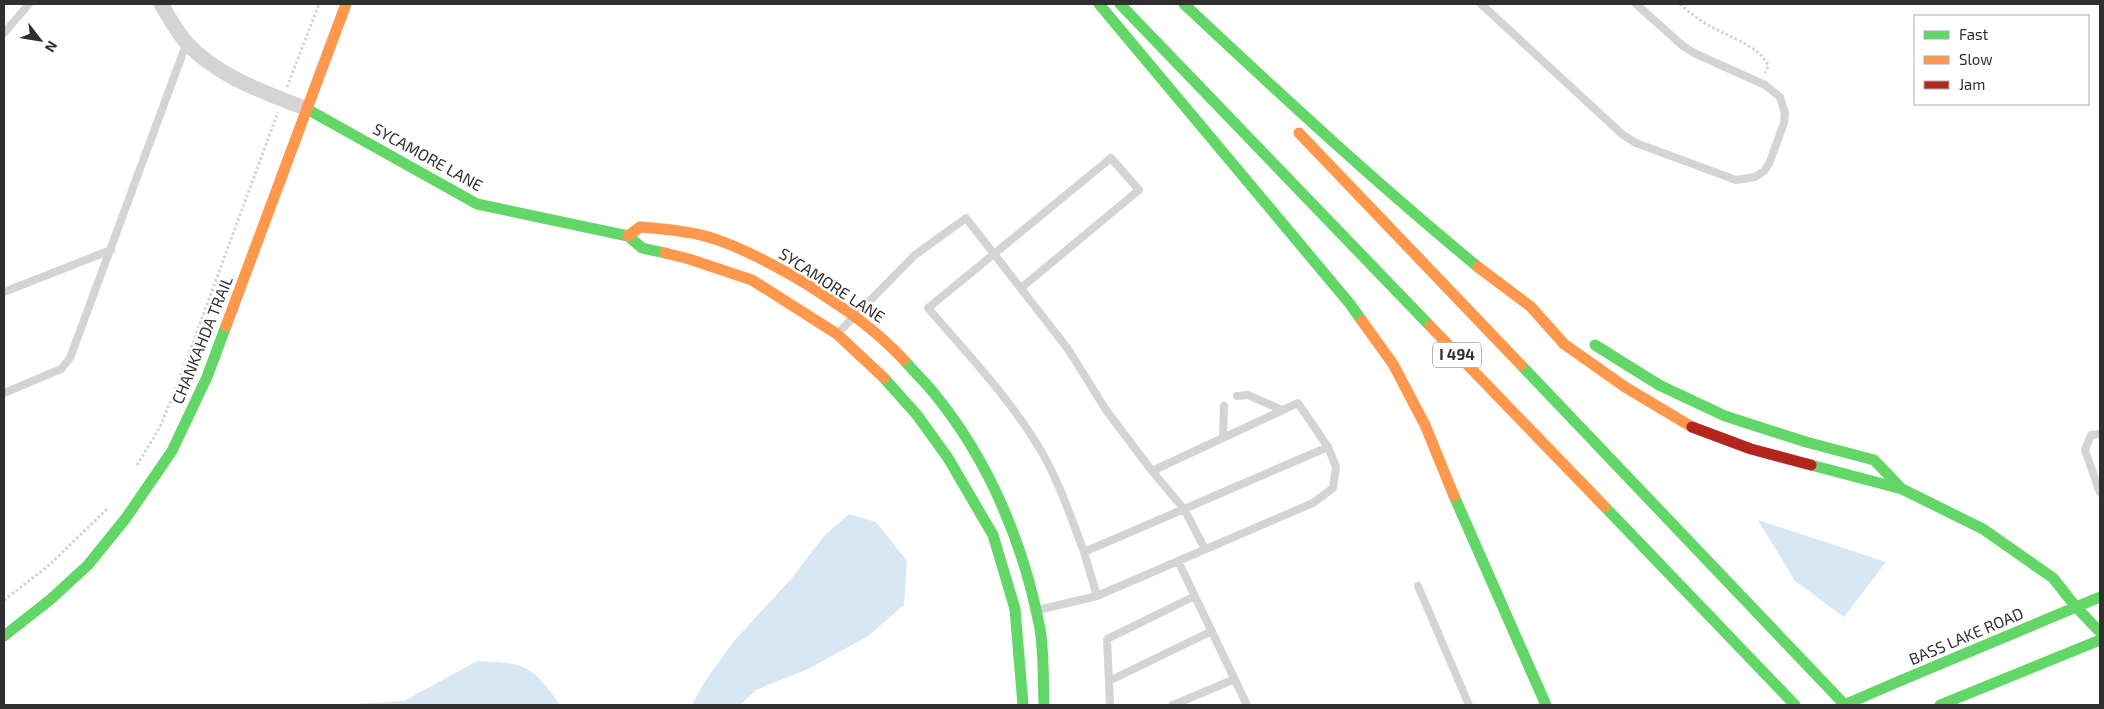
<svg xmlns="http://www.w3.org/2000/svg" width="2104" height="709" viewBox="0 0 2104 709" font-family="'Exo 2',sans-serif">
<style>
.water{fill:#d8e7f4}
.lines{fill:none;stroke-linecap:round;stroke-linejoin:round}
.path{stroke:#d4d4d4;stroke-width:3;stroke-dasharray:2.5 2.5;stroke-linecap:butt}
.lane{stroke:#d4d4d4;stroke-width:8}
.street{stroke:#d4d4d4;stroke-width:15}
.fast{stroke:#63d668;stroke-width:11}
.slow{stroke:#ff974d;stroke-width:11}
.jam{stroke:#b3261e;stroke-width:11}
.fast-bridge{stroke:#63d668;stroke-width:11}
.labels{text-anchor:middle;stroke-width:5;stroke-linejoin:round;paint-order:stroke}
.shield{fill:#fff;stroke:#6d6d6d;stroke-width:1}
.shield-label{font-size:15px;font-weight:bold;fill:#2f2f2f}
.street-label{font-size:16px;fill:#2f2f2f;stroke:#fff}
</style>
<rect width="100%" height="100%" fill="#fff"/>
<path class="water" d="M849 514 876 522 907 561 904 605 868 636 808 669 756 690 740 705H692L705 681 734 641 791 579 825 535Z
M1758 520 1886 562 1844 617 1795 581Z
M477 661C526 663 532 665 560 705H253H338L404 701Z"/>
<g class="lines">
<path class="path" d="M1680 4C1689 12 1698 19 1708 25 1725 35 1762 47 1768 66L1765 73
M287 87 319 4
M137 465 160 427 178 383 278 112
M4 600 47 567 108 508"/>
<path class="lane" d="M1481 4 1623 135 1636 143 1736 180 1755 177 1764 171 1769 164 1784 123 1785 113 1780 97 1765 85 1694 53 1683 46 1636 4
M4 33 29 4
M1021 288 1139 190 1111 158 928 308C965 351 1005 393 1035 441 1057 475 1070 515 1084 552
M4 292 111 250
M838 333 915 255 966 218 1068 349 1106 410 1152 471 1184 509 1084 552 1097 596 1038 610
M4 393 61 369 70 358 187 42
M1237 396 1248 395 1282 410
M2100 434 2091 435 2085 450 2100 493
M1223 437 1224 406
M1152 471 1298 403 1328 447 1184 509 1205 549
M1178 561 1247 705
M1418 586 1469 705
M1097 596 1313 503 1333 488 1336 467 1328 447
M1109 681 1212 631
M1110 705 1107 639 1195 596
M1173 705 1235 679"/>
<path class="street" d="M161 4C169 17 176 31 186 42 216 76 266 93 307 109"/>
<path class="fast" d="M1099 4 1350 304 1362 321
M1120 4 1430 326
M1184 4C1280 94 1376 183 1478 267
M307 109 477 204 628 236 642 248 665 253
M1595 345 1659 385 1725 416 1806 442 1874 460 1902 489
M904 360C915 373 927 384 937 397 990 463 1024 545 1040 629 1044 653 1043 680 1044 705
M1521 365 1845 705
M884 378 917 415 948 458 993 535 1015 609 1023 705
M1811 465 1902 489 1983 529 2053 578 2076 607 2100 632
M1454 496 1546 705
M1605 507 1795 705
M4 636 51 599 88 565 126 518 172 451 207 377 226 326
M1902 680 2100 597
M1940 705 2100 640"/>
<path class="slow" d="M1299 133 1521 365
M628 236 640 227C664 229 689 231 712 238 746 249 778 267 808 285 845 309 873 327 904 360
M665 253 689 259 752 280 837 334 884 378
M1478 267 1531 307 1564 344 1625 387 1692 427
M1362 321 1393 364 1425 425 1454 496
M226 326 346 4
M1430 326 1605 507"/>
<path class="jam" d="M1692 427 1751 449 1811 465"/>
<path class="fast-bridge" d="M1844 705 1902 680"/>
</g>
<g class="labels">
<rect class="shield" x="1433" y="342.5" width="48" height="25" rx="4"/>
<g class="shield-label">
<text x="1457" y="360">I 494</text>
</g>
<g class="street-label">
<text transform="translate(428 157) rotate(29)" y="6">SYCAMORE LANE</text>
<text transform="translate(832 285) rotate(33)" y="6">SYCAMORE LANE</text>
<text transform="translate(202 340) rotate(-68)" y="6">CHANKAHDA TRAIL</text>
<text transform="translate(1966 636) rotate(-23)" y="6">BASS LAKE ROAD</text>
</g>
</g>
<rect width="2104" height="709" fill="none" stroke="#2f2f2f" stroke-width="10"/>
<rect x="1914" y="15" width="175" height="90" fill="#ffffff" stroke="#acacac"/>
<rect x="1924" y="31" width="25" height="8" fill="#63d668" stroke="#acacac"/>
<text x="1959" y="40" font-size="15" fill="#2f2f2f">Fast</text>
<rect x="1924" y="56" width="25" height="8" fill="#ff974d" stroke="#acacac"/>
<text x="1959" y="65" font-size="15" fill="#2f2f2f">Slow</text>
<rect x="1924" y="81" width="25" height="8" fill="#b3261e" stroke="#acacac"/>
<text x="1959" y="90" font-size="15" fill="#2f2f2f">Jam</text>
<g transform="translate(40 40) rotate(121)" stroke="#ffffff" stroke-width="4" paint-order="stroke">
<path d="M0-4L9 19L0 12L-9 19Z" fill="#2f2f2f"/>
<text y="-8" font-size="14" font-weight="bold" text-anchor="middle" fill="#2f2f2f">N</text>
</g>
</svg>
